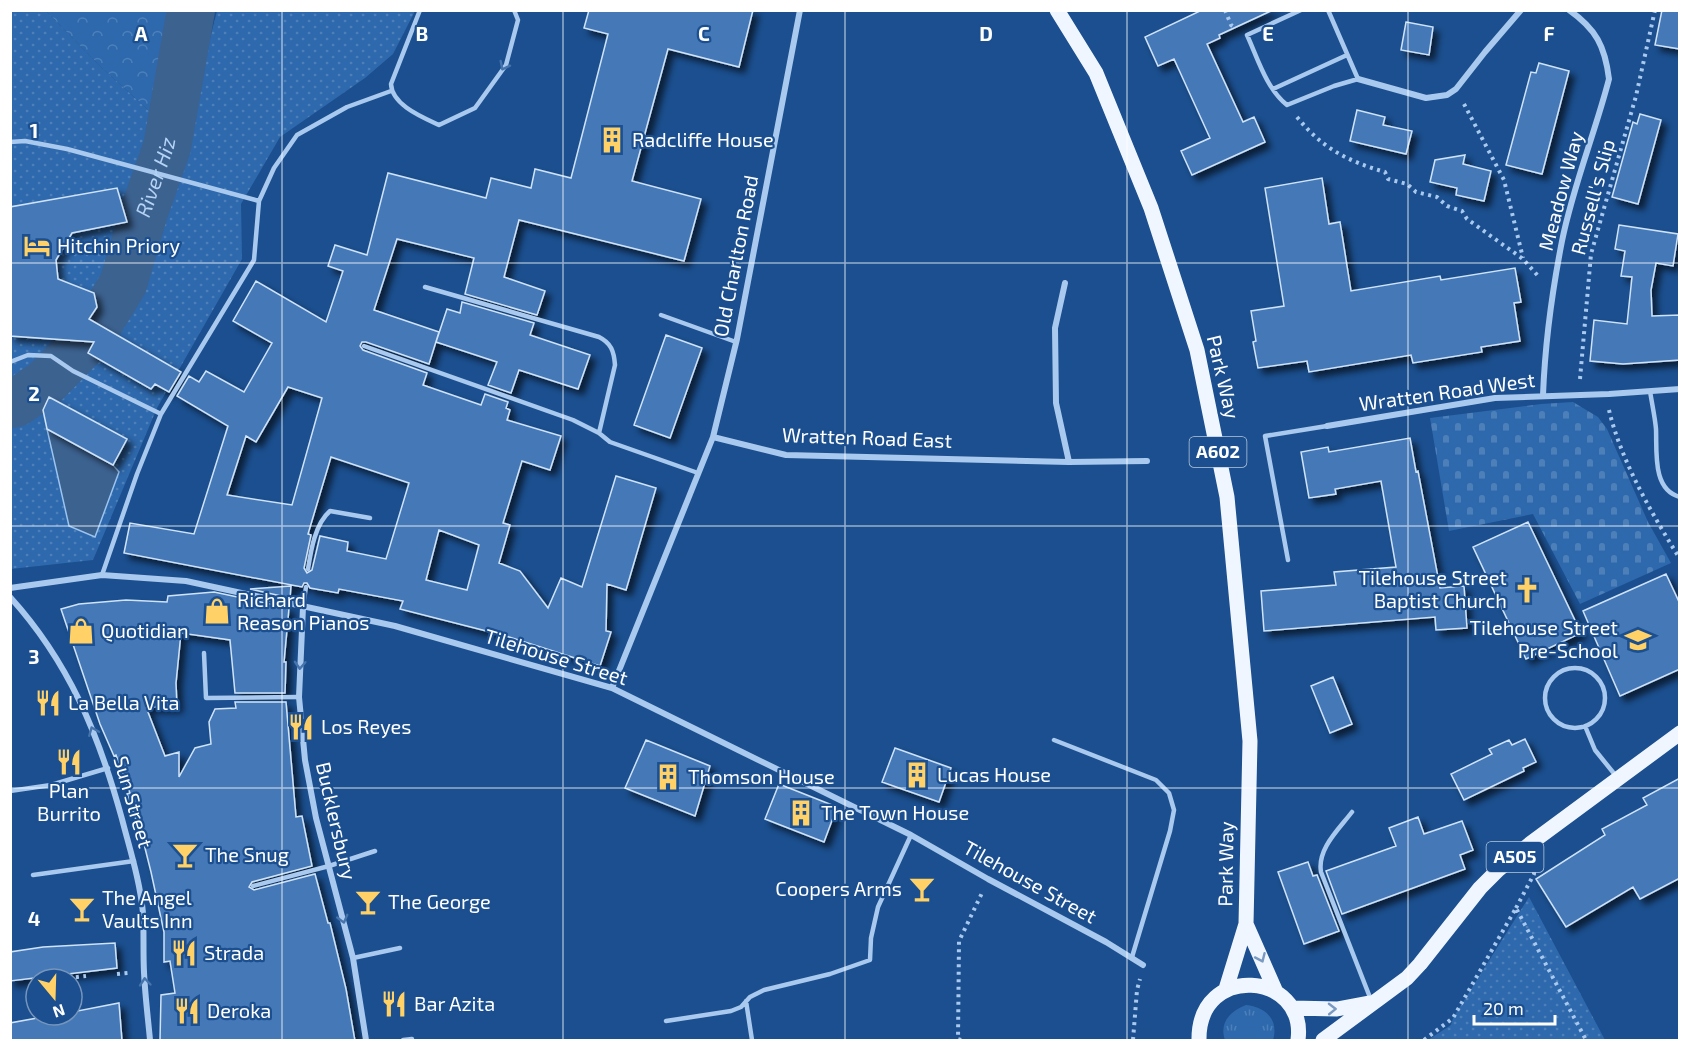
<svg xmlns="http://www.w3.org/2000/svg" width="1690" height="1051" viewBox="0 0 1690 1051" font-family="'Exo 2',sans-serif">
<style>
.grass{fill:url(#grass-tufts)}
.forest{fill:url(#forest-crowns)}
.cemetery{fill:url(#cemetery-stones)}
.park{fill:url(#park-dots)}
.water{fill:#3c6290;stroke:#9cc4f0;stroke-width:1.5}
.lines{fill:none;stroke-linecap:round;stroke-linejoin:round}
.river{stroke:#3c6290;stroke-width:48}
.building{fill:#4478b7;stroke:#cfe3fa;stroke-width:1.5;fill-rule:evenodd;filter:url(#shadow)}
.path{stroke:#a9c9ee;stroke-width:4;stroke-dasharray:3 4.5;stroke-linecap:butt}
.lane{stroke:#a9c9ee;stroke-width:4.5}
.street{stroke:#a9c9ee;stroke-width:6}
.primary{stroke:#f0f6ff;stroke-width:15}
.oneway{stroke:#4674ac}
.oneway2{stroke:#7b9ac1}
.grid{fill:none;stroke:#fff;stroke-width:1.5;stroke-opacity:0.55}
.labels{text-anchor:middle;stroke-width:4.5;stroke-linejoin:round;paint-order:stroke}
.shield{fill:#1b4f8f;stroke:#bbcadd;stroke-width:1.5}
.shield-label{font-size:18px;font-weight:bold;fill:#fff}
.poi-label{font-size:20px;fill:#fff;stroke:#1b4f8f;text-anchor:start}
.street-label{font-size:20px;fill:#fff;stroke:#1b4f8f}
.water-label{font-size:21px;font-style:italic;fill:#b5d3f5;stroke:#1b4f8f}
.grid-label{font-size:20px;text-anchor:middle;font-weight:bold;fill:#fff;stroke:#1b4f8f;stroke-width:4.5;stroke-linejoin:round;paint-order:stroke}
</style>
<defs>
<pattern id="grass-tufts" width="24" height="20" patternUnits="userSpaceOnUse" patternTransform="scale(1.5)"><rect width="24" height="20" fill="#2e69ad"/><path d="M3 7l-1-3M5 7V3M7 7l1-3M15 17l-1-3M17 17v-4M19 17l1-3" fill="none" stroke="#4d80b9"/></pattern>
<pattern id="forest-crowns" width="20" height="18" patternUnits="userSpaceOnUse" patternTransform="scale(1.5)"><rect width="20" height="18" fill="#2e69ad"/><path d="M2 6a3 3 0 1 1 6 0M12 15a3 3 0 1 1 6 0" fill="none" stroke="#4d80b9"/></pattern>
<pattern id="cemetery-stones" width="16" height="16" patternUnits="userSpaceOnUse" patternTransform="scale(1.5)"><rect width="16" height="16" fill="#2e69ad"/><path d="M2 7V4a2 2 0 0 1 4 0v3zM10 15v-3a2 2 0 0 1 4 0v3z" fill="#4d80b9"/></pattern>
<pattern id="park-dots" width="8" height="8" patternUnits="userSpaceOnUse" patternTransform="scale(1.5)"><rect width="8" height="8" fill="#2e69ad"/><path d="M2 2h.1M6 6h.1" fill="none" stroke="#4d80b9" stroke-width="1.8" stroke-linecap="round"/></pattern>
<filter id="shadow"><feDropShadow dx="5.5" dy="5.5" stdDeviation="3" flood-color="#0009"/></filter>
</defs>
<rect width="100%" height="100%" fill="#1b4f8f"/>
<path class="grass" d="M1246 1005C1266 1007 1279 1020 1273 1040H1225C1219 1023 1230 1011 1246 1005Z"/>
<path class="forest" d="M46 11H185L157 118 101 67Z"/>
<path class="cemetery" d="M1573 402 1598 417 1607 429 1648 522 1671 563 1580 604 1533 514 1449 531 1430 418 1541 404Z"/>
<path class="park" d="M10 11H46L101 67 157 118 188 125 217 11H415L393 54 365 78 280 137 241 204 242 259 157 408 93 560 11 569Z
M1529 897 1605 1040H1428L1451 1025 1453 1018Z"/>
<path class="water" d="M47 429 113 465 119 472 95 537 69 526Z"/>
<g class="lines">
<path class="river" id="s1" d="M10 404 16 403 45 383 91 336 123 284 144 212 167 147 191 10"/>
</g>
<path class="building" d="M589 10H753L739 67 668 49 632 181 701 199 684 261 519 220 504 277 545 291 537 315 465 294 474 258 397 239 374 310 439 332 429 364 366 342H362L360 346 363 350 427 373 423 385 481 405 485 394 508 402 506 408 510 410 507 420 561 436 550 470 522 461 503 523 510 525 499 563 520 571 548 608 561 578 582 587 616 476 656 488 626 590 607 584 606 631 611 632 600 666 506 636 400 609 403 601 339 589 338 593 310 588 307 583H304L302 587 124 553 130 523 194 534 228 426 177 396 189 376 199 382 206 371 244 392 272 343 233 321 256 281 326 322 343 271 328 266 335 245 367 255 388 173 486 198 491 178 531 188 535 169 571 178 608 34 584 28ZM288 387 322 398 292 505 227 495 246 436 256 442ZM331 457 409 483 386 559 347 551 348 542 320 536 312 570 307 573 304 568 311 535 308 534ZM439 530 479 545 467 590 426 580Z
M1202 10H1273L1219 35 1220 38 1207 44 1243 122 1254 117 1265 142 1192 175 1181 151 1210 138 1174 59 1158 66 1145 37Z
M1662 10H1680V49L1655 45Z
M1406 22 1433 27 1429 55 1401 50Z
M1539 63 1569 71 1542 174 1506 165 1531 72 1536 73Z
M1357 110 1385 117 1383 125 1412 131 1406 154 1350 141Z
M1640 114 1661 120 1638 204 1612 197 1633 122 1637 124Z
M1465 155 1463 164 1491 171 1484 201 1456 195 1457 188 1430 182 1435 160Z
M1322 178 1329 224 1340 222 1351 291 1440 276 1441 280 1515 268 1521 302 1514 303 1520 341 1481 347 1482 352 1413 363 1411 355 1309 372 1307 361 1258 368 1253 342 1256 341 1251 311 1284 306 1265 188Z
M117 188 127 222 72 233 56 260 58 279 94 293 97 307 89 319 181 372 169 392 155 384 151 389 88 353 94 342 10 336V207Z
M1619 225 1678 234 1673 266 1656 263 1651 290 1652 316 1680 315V360L1623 364 1590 361 1594 320 1627 324 1632 277 1621 276 1625 251 1615 249Z
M462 302 534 323 530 335 590 355 578 389 519 370 511 393 488 385 497 362 436 342 447 309 460 313Z
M666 335 702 348 670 438 634 425Z
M49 397 127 439 113 465 47 429 43 410Z
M1410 438 1416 472 1418 471 1440 588 1464 586 1467 628 1436 630 1435 617 1264 631 1261 591 1336 585 1334 572 1396 567 1381 481 1335 489 1336 494 1309 498 1301 452 1328 447 1329 452Z
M1528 522 1581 633 1526 659 1473 547Z
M1666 574 1680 604V669L1620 696 1583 611Z
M291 586 290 598 250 589Z
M214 592 289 608 284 662H286L285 693H235L230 640 181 633 176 683 177 707H146L165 756 179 752V777L195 748 211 744 209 722 215 709 236 708 235 702H286L296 817 302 816 312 866 252 882 249 887 254 890 315 874 328 923H330L346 989 355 1041H160L161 995 175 993 170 961 164 962V932L151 872 143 840 127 794 130 793 116 755 114 756 100 724 61 609 79 604 126 600 167 602 168 596Z
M1333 677 1352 724 1330 733 1311 686Z
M1525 739 1536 762 1523 768 1524 771 1464 800 1451 774 1492 754 1489 749 1509 740 1512 745Z
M646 740 710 766 695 816 625 788Z
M895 748 951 768 939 802 882 782Z
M1680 778V878L1640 899 1633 887 1566 927 1536 879 1605 835 1602 829 1647 805 1643 798Z
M779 784 837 807 824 842 765 819Z
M1418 817 1424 834 1462 821 1473 850 1460 855 1465 869 1342 914 1326 871 1396 846 1389 828Z
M1308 862 1313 876 1317 875 1339 931 1304 944 1278 872Z
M115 943 117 968 10 981V952L43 947Z
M119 1003 122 1041H10V1023L54 1015H72V1012Z"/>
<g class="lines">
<path class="path" d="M1225 10 1231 25 1234 27
M1464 104 1504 180 1523 258
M1297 117C1322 148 1347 161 1385 172L1388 179 1407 184 1416 192 1437 197 1447 206 1462 211 1467 219 1523 259 1539 277
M1580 379 1591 254 1636 96 1655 10
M1609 410C1621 461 1652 514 1680 559
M1516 908 1534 874V868
M117 974 128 973
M61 979 86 976
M961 1040 958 1039 959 941 982 893
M1133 1040 1137 990 1140 979
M1424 1040 1453 1018 1516 908 1586 1040"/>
<path class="lane" d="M420 10 391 84C392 105 422 117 439 125L475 108 506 65 518 20 514 10
M1301 10 1247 35C1258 59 1266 88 1287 105L1334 86 1358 79 1328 10
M1273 89 1347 55
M10 142 25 141 67 149 259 201
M425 287 599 337C611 343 614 351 615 365L599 433
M661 315 736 342
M364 346 573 420 599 433 610 442 698 473
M10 362 28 355 51 356 73 371 161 414
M1650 391C1652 404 1655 417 1656 429 1657 451 1652 490 1680 497
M1288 560 1265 436 1327 426
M308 569C311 550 315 524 330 511L370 518
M102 575 137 474 161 414 254 260 259 201 274 168 297 135 347 107 391 91
M303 607 306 587
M204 653 206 698 299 697
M1545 698a30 30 0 1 1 60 0a30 30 0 1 1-60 0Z
M1585 726 1595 750 1616 776
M1054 740 1156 780 1169 793 1174 810 1170 831 1132 957
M10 791 51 785 108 768
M1352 812C1339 829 1317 849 1321 872L1371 1000
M33 875 134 861
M253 886 329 866 375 851
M353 958 400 948
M746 1001 752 1040
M666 1021 731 1011 741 1007 750 997 764 990 830 974 870 960 871 938 878 907 911 835
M403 1040 412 1039"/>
<path class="street" d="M1358 79 1426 98 1447 95 1456 89 1485 52 1521 10
M1065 283 1055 328 1056 403 1069 462
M1543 395C1545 344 1552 292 1562 241 1573 186 1595 133 1609 79 1605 46 1596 29 1569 10
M1327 426 1495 398 1609 394 1680 389
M713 437 786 455 1069 462 1147 461
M10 588 102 575 186 581 395 626 612 688 911 835 988 879 1106 942 1143 965
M10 597C69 662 99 735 122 819 130 850 140 881 143 913 144 932 143 952 144 972 145 995 148 1018 150 1040
M303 607 299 697 305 760 316 818 353 958 366 1040
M612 688 713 437 737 339 800 10"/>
<path class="primary" d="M1057 10 1096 73 1151 208 1197 350 1227 497 1250 741 1246 924 1226 989
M1246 924 1276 992
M1292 1008 1337 1009 1369 1003
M1199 1040C1198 962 1307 972 1298 1040
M1323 1040 1407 978 1420 964 1480 888 1498 870 1531 843 1680 733"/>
</g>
<defs><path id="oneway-chevron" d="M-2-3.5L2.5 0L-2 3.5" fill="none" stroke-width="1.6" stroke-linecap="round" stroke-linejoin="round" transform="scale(1.5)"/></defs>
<g class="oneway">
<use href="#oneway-chevron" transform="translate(504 66) rotate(117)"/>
<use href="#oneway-chevron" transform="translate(300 665) rotate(93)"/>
<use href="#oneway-chevron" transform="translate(93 731) rotate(-112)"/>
<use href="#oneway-chevron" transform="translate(343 919) rotate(75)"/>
<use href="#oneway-chevron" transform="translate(145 982) rotate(-95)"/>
</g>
<g class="oneway2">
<use href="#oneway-chevron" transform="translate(1261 958) rotate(66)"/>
<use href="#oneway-chevron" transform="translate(1332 1009) rotate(-1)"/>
</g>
<path class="grid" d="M282 10V1040M563 10V1040M845 10V1040M1127 10V1040M1408 10V1040M10 263H1680M10 526H1680M10 788H1680"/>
<defs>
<g id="building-bare" transform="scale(2.07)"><path d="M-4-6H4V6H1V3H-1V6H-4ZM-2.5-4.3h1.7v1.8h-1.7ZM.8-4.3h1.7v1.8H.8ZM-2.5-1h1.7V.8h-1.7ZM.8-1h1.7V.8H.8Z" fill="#ffd166" stroke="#1b4f8f" stroke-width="2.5" paint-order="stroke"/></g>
<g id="hotel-bare" transform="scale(2.07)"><path d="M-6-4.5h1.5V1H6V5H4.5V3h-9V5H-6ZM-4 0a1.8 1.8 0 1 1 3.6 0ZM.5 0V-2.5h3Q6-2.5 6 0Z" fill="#ffd166" stroke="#1b4f8f" stroke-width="2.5" paint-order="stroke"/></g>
<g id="church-bare" transform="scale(2.07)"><path d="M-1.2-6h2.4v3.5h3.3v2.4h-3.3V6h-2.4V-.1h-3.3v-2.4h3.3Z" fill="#ffd166" stroke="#1b4f8f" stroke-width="2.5" paint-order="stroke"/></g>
<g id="shop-bare" transform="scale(2.07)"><path d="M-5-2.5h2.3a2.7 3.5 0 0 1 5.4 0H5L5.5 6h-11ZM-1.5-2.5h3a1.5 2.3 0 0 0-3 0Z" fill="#ffd166" stroke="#1b4f8f" stroke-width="2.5" paint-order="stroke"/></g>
<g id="school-bare" transform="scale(2.07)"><path d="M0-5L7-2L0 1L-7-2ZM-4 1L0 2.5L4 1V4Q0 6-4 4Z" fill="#ffd166" stroke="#1b4f8f" stroke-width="2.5" paint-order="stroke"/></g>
<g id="restaurant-bare" transform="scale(2.07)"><path d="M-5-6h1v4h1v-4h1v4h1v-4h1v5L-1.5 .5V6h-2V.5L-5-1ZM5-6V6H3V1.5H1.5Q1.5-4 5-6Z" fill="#ffd166" stroke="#1b4f8f" stroke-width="2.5" paint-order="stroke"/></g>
<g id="bar-bare" transform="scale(2.07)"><path d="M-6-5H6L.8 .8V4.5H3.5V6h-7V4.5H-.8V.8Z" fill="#ffd166" stroke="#1b4f8f" stroke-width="2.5" paint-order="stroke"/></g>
</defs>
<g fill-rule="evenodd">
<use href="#building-bare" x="612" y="140"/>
<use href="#hotel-bare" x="37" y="246"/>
<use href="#church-bare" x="1527" y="590"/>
<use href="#shop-bare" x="217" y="611"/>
<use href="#shop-bare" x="81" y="631"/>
<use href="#school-bare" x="1638" y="640"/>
<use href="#restaurant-bare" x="48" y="703"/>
<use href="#restaurant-bare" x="301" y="727"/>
<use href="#restaurant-bare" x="69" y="762"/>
<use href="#building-bare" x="917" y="775"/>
<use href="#building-bare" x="668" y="777"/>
<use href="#building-bare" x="801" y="813"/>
<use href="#bar-bare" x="185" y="855"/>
<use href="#bar-bare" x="922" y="889"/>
<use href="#bar-bare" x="368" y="902"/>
<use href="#bar-bare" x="82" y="909"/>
<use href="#restaurant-bare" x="184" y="953"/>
<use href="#restaurant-bare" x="394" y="1004"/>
<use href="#restaurant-bare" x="187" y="1011"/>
</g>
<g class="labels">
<g class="shield">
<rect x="1189.5" y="437" width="57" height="30" rx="4.5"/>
<rect x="1486.5" y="842" width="57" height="30" rx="4.5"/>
</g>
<g class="shield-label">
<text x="1218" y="458">A602</text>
<text x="1515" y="863">A505</text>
</g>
<g class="poi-label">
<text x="632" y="147">Radcliffe House</text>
<text x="57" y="253">Hitchin Priory</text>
<text x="1507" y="585" text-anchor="end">Tilehouse Street<tspan x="1507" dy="23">Baptist Church</tspan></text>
<text x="237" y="607">Richard<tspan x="237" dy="23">Reason Pianos</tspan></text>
<text x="1618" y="635" text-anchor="end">Tilehouse Street<tspan x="1618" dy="23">Pre-School</tspan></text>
<text x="101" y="638">Quotidian</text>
<text x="68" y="710">La Bella Vita</text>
<text x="321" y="734">Los Reyes</text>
<text x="937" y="782">Lucas House</text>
<text x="688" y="784">Thomson House</text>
<text x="69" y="798" text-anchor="middle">Plan<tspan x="69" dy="23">Burrito</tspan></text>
<text x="821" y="820">The Town House</text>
<text x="205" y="862">The Snug</text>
<text x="902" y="896" text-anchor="end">Coopers Arms</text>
<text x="102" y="905">The Angel<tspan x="102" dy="23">Vaults Inn</tspan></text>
<text x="388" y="909">The George</text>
<text x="204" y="960">Strada</text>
<text x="414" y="1011">Bar Azita</text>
<text x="207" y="1018">Deroka</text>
</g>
<g class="street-label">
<text transform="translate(1561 191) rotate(-75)" y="7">Meadow Way</text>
<text transform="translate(1593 197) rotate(-75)" y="7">Russell's Slip</text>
<text transform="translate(736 256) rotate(-79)" y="7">Old Charlton Road</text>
<text transform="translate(1223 377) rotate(77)" y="7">Park Way</text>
<text transform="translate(1447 392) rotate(-8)" y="7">Wratten Road West</text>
<text transform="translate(867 438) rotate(2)" y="7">Wratten Road East</text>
<text transform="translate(556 657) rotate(17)" y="7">Tilehouse Street</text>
<text transform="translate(133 802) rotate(74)" y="7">Sun Street</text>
<text transform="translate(336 821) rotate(77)" y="7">Bucklersbury</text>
<text transform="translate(1226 864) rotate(-89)" y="7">Park Way</text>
<text transform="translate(1030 882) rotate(29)" y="7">Tilehouse Street</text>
</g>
<g class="water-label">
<text dy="7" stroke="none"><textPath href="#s1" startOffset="280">River Hiz</textPath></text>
</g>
</g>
<g class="grid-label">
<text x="141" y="41">A</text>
<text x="422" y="41">B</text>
<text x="704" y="41">C</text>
<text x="986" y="41">D</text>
<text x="1268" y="41">E</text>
<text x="1549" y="41">F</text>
<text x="34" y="138">1</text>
<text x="34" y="401">2</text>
<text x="34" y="664">3</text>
<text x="34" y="926">4</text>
</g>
<rect width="1690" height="1051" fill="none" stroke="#ffffff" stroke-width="24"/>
<g transform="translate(54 997) rotate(161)"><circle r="28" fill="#1b4f8f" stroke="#7695bc" stroke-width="1.5"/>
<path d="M0-4.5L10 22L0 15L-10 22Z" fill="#ffd166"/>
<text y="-9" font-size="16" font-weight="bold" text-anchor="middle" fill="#ffffff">N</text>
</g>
<path d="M1474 1015v9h81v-9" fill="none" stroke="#ffffff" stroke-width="3"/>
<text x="1483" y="1015" font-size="18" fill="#ffffff" stroke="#1b4f8f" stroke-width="4.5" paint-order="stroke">20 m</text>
</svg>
